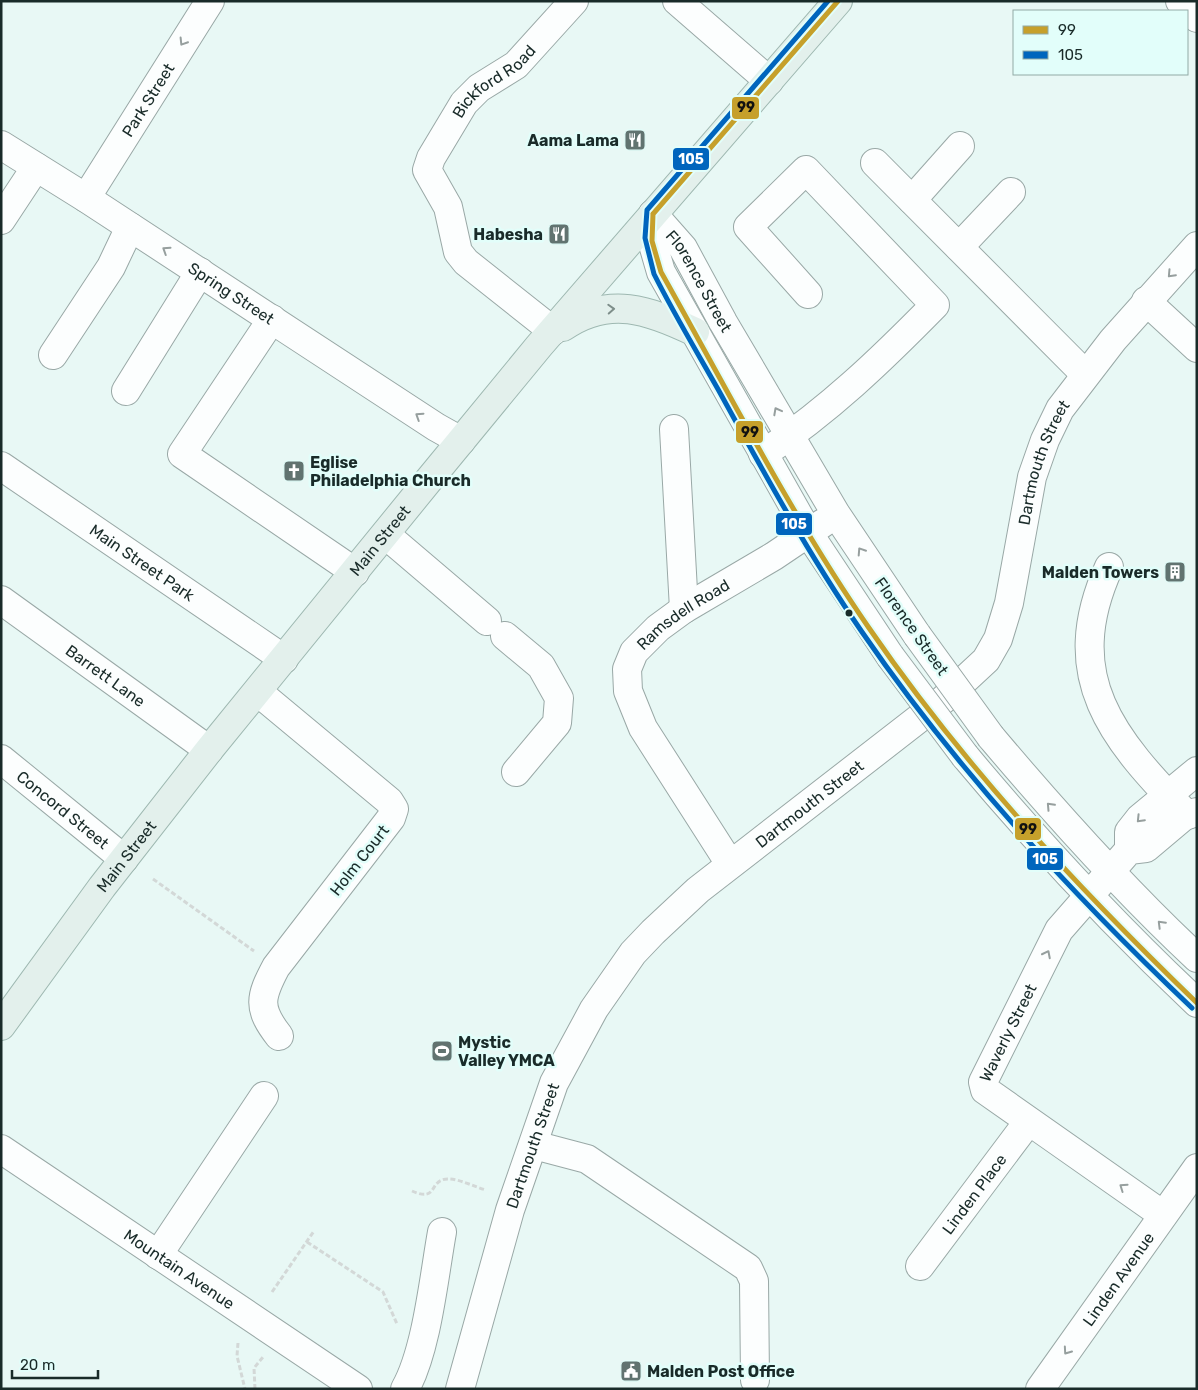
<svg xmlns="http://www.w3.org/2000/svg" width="1198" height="1390" viewBox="0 0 1198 1390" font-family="Rubik,sans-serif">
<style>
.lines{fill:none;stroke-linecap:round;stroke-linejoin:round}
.minor-casing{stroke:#99a8a6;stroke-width:30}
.major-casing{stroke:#9eb8b1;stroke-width:30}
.path{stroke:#d3d8d7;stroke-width:3;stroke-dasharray:5 2.5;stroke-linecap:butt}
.minor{stroke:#fcfefe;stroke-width:28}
.major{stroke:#e3f0ec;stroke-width:28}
.minor-bridge-casing{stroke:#99a8a6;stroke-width:30;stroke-linecap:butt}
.minor-bridge{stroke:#fcfefe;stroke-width:28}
.bus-1-casing{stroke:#e2fefa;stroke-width:9}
.bus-2-casing{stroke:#e2fefa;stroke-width:9}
.bus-1{stroke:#c6a02b;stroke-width:5}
.bus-2{stroke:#0065bd;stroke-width:5}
.oneway{stroke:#969f9e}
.oneway2{stroke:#7e8e8a}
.bus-dot{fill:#192b29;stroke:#e2fefa;stroke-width:2}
.labels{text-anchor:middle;stroke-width:5;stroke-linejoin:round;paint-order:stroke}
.street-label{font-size:16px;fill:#192b29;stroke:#e2fefa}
.poi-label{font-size:16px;font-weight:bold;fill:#192b29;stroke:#e2fefa;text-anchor:end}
.line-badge{stroke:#e2fefa;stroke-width:2}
.badge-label{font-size:14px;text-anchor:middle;font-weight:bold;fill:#fff}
.pale-badge-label{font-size:14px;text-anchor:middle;font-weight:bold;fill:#111}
</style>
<rect width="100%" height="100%" fill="#e8f8f5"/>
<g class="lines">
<g class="minor-casing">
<g id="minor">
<path d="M677 1 769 81"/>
<path d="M1180 1 1197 18"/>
<path id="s1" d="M1 145 86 198 436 427 461 441"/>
<path d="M875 163 1085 374"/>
<path id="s2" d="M86 198 210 1"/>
<path d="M912 200 960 146"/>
<path d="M653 214 652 241 661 272 809 534 890 656"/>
<path id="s3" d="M653 214 683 248 723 322 836 514 917 635"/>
<path d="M1 220 36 167"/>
<path d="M959 247 1011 192"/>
<path d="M1146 301 1197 348"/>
<path d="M272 319 182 454 355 572"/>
<path id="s4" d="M553 331 466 262 458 252 448 207 427 170 431 158 464 103 479 88 516 65 574 1"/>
<path d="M53 355 111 267 130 227"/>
<path d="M126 391 200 272"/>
<path d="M674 429 684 609"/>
<path d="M763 454C828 411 881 360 935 305L806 170 748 227 808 294"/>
<path id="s5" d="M1 466 284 659"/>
<path d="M386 535 487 621"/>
<path d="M1109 567C1059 677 1113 739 1187 815"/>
<path id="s6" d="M1 600 209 750"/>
<path d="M505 636 541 666 559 698 557 723 516 772"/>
<path d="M258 692 389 801 394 809 391 818 276 967C260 997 257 1008 279 1036"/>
<path d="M991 737C1056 814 1123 889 1197 958"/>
<path d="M965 756C1037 842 1115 926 1197 1003"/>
<path id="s7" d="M1 759 124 859"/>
<path d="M1129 850V832L1140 818 1197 771"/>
<path id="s8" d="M730 864 643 728 628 691 627 669 634 652 658 628 684 609 774 556 823 523"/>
<path d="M534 1145 587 1159 748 1268 754 1281 755 1380"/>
<path id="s9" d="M1 1149 358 1389"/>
<path id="s10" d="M1163 1215 985 1090 983 1082 1059 930 1129 850 1146 848 1184 816 1197 812"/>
<path d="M158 1255 264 1096"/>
<path id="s11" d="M920 1266 1028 1122"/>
<path d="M405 1389C427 1350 434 1276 442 1232"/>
<path id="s12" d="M460 1389 510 1210 554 1083 594 1009 633 953 653 932 698 890 944 699 986 660 998 639 1009 603 1032 477 1045 440 1060 409 1113 340 1197 246"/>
<path id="s13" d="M1040 1389 1197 1168"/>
</g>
</g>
<g class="major-casing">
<g id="major">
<path d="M563 327C609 295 649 310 695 332"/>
<path id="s14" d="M1 1026 102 887 209 750 428 481 539 346 838 1"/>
</g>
</g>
<path class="path" d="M153 879 254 951
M412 1191C439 1203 428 1179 448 1179 460 1179 475 1187 486 1190
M307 1242 383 1292 397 1324
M272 1292 314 1231
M238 1343 237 1356 245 1389
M255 1389 254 1368 263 1357"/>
<use href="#minor" class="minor"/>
<use href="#major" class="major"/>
<g class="minor-bridge-casing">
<path id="minor-bridge" d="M917 635 991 737
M890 656 965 756"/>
</g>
<use href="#minor-bridge" class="minor-bridge"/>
<g class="bus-1-casing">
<path id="bus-1" d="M653 214 652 241 661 272C728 391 791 515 869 628 963 765 1077 887 1197 1003
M653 214 838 1"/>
</g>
<g class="bus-2-casing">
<path id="bus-2" d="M828 1 647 210 645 238 654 274C674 314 697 352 719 391 764 473 809 555 862 632 957 770 1071 893 1192 1008"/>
</g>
<use href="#bus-1" class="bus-1"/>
<use href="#bus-2" class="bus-2"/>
</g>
<defs><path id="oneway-chevron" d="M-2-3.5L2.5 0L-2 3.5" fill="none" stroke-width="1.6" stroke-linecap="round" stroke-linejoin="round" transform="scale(1.25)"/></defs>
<g class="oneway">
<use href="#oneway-chevron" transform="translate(183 42) rotate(122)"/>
<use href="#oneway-chevron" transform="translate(166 250) rotate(-147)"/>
<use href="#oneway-chevron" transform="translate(1171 274) rotate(133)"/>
<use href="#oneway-chevron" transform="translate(777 411) rotate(-118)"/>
<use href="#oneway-chevron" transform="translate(419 416) rotate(-147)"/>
<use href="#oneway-chevron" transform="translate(861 551) rotate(-123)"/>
<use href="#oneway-chevron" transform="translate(1050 806) rotate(-133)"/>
<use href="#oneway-chevron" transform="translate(1140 819) rotate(134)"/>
<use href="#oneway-chevron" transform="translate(1161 924) rotate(-135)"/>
<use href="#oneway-chevron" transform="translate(1047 954) rotate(-63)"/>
<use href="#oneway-chevron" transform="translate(1123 1187) rotate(-145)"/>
<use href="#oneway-chevron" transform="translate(1067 1351) rotate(125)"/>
</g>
<use class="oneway2" href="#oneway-chevron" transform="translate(611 309) rotate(-3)"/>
<defs>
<g id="restaurant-square" transform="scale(1.125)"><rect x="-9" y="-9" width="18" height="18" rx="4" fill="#617370" stroke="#e2fefa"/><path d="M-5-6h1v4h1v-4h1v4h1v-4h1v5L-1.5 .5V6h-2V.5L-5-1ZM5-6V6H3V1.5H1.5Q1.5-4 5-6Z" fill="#fff"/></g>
<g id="church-square" transform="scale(1.125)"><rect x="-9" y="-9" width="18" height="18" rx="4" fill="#617370" stroke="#e2fefa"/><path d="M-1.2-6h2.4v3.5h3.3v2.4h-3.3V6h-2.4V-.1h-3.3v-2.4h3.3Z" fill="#fff"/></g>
<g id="building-square" transform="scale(1.125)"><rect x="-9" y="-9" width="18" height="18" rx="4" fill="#617370" stroke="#e2fefa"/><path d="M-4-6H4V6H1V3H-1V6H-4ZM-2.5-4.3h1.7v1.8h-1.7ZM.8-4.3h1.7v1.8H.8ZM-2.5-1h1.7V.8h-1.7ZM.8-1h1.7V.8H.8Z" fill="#fff"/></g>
<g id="stadium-square" transform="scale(1.125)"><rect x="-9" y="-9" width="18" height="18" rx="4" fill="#617370" stroke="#e2fefa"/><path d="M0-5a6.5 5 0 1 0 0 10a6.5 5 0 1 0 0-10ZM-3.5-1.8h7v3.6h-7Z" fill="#fff"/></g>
<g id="civic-square" transform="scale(1.125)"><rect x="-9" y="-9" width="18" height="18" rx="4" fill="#617370" stroke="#e2fefa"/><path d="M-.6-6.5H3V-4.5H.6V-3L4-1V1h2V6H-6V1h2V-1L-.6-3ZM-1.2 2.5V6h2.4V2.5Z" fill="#fff"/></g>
</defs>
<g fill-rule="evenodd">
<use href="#restaurant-square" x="635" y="140"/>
<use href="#restaurant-square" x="559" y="234"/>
<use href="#church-square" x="294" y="471"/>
<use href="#building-square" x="1175" y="572"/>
<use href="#stadium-square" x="442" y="1051"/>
<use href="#civic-square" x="631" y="1371"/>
</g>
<circle class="bus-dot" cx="849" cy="613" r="4.5"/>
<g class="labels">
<g class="street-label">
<text dy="6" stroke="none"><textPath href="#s4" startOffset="326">Bickford Road</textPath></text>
<text dy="6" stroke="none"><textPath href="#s2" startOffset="116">Park Street</textPath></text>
<text dy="6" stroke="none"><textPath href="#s3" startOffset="82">Florence Street</textPath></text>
<text dy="6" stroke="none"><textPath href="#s1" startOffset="274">Spring Street</textPath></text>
<text dy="6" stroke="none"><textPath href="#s12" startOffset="1139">Dartmouth Street</textPath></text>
<text dy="6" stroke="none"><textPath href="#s14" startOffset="616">Main Street</textPath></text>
<text dy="6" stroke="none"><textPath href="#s5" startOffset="171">Main Street Park</textPath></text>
<text dy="6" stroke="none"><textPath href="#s8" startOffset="304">Ramsdell Road</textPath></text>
<text transform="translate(912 626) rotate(55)" y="6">Florence Street</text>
<text dy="6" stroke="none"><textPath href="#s6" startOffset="129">Barrett Lane</textPath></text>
<text dy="6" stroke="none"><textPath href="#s12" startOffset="704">Dartmouth Street</textPath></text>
<text dy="6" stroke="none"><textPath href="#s7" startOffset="80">Concord Street</textPath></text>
<text dy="6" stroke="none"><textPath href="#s14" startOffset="211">Main Street</textPath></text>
<text transform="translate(359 860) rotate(-52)" y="6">Holm Court</text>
<text dy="6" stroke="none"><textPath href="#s10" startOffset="281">Waverly Street</textPath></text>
<text dy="6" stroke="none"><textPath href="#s12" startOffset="254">Dartmouth Street</textPath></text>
<text dy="6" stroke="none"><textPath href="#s11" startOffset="90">Linden Place</textPath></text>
<text dy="6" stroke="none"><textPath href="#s9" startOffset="215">Mountain Avenue</textPath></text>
<text dy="6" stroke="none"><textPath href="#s13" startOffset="135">Linden Avenue</textPath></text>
</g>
<g class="poi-label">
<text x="619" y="146">Aama Lama</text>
<text x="543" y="240">Habesha</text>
<text x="310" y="468" text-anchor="start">Eglise<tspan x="310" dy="18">Philadelphia Church</tspan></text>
<text x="1159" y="578">Malden Towers</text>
<text x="458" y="1048" text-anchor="start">Mystic<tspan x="458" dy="18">Valley YMCA</tspan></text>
<text x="647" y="1377" text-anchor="start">Malden Post Office</text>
</g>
</g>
<g class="line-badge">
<rect x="731" y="96" width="29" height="24" rx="5" fill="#c6a02b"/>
<rect x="672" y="147" width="38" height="24" rx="5" fill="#0065bd"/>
<rect x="735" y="420" width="29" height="24" rx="5" fill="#c6a02b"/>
<rect x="775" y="512" width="38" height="24" rx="5" fill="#0065bd"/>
<rect x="1014" y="817" width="28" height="24" rx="5" fill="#c6a02b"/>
<rect x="1026" y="847" width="38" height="24" rx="5" fill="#0065bd"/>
</g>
<g class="badge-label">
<text x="691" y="164">105</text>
<text x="794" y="529">105</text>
<text x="1045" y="864">105</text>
</g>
<g class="pale-badge-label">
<text x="746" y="112">99</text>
<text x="750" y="437">99</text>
<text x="1028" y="834">99</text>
</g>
<rect width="1198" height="1390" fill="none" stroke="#192b29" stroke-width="5"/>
<rect x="1013" y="10" width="175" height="65" fill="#e2fefa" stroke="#92aaa6"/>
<rect x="1023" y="26" width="25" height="8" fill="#c6a02b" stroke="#92aaa6"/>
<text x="1058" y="35" font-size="15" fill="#192b29">99</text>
<rect x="1023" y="51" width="25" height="8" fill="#0065bd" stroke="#92aaa6"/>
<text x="1058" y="60" font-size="15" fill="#192b29">105</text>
<path d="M12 1370v8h86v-8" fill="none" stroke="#192b29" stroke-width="2.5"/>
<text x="20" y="1370" font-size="15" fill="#192b29" stroke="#e2fefa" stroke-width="4" paint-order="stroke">20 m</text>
</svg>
